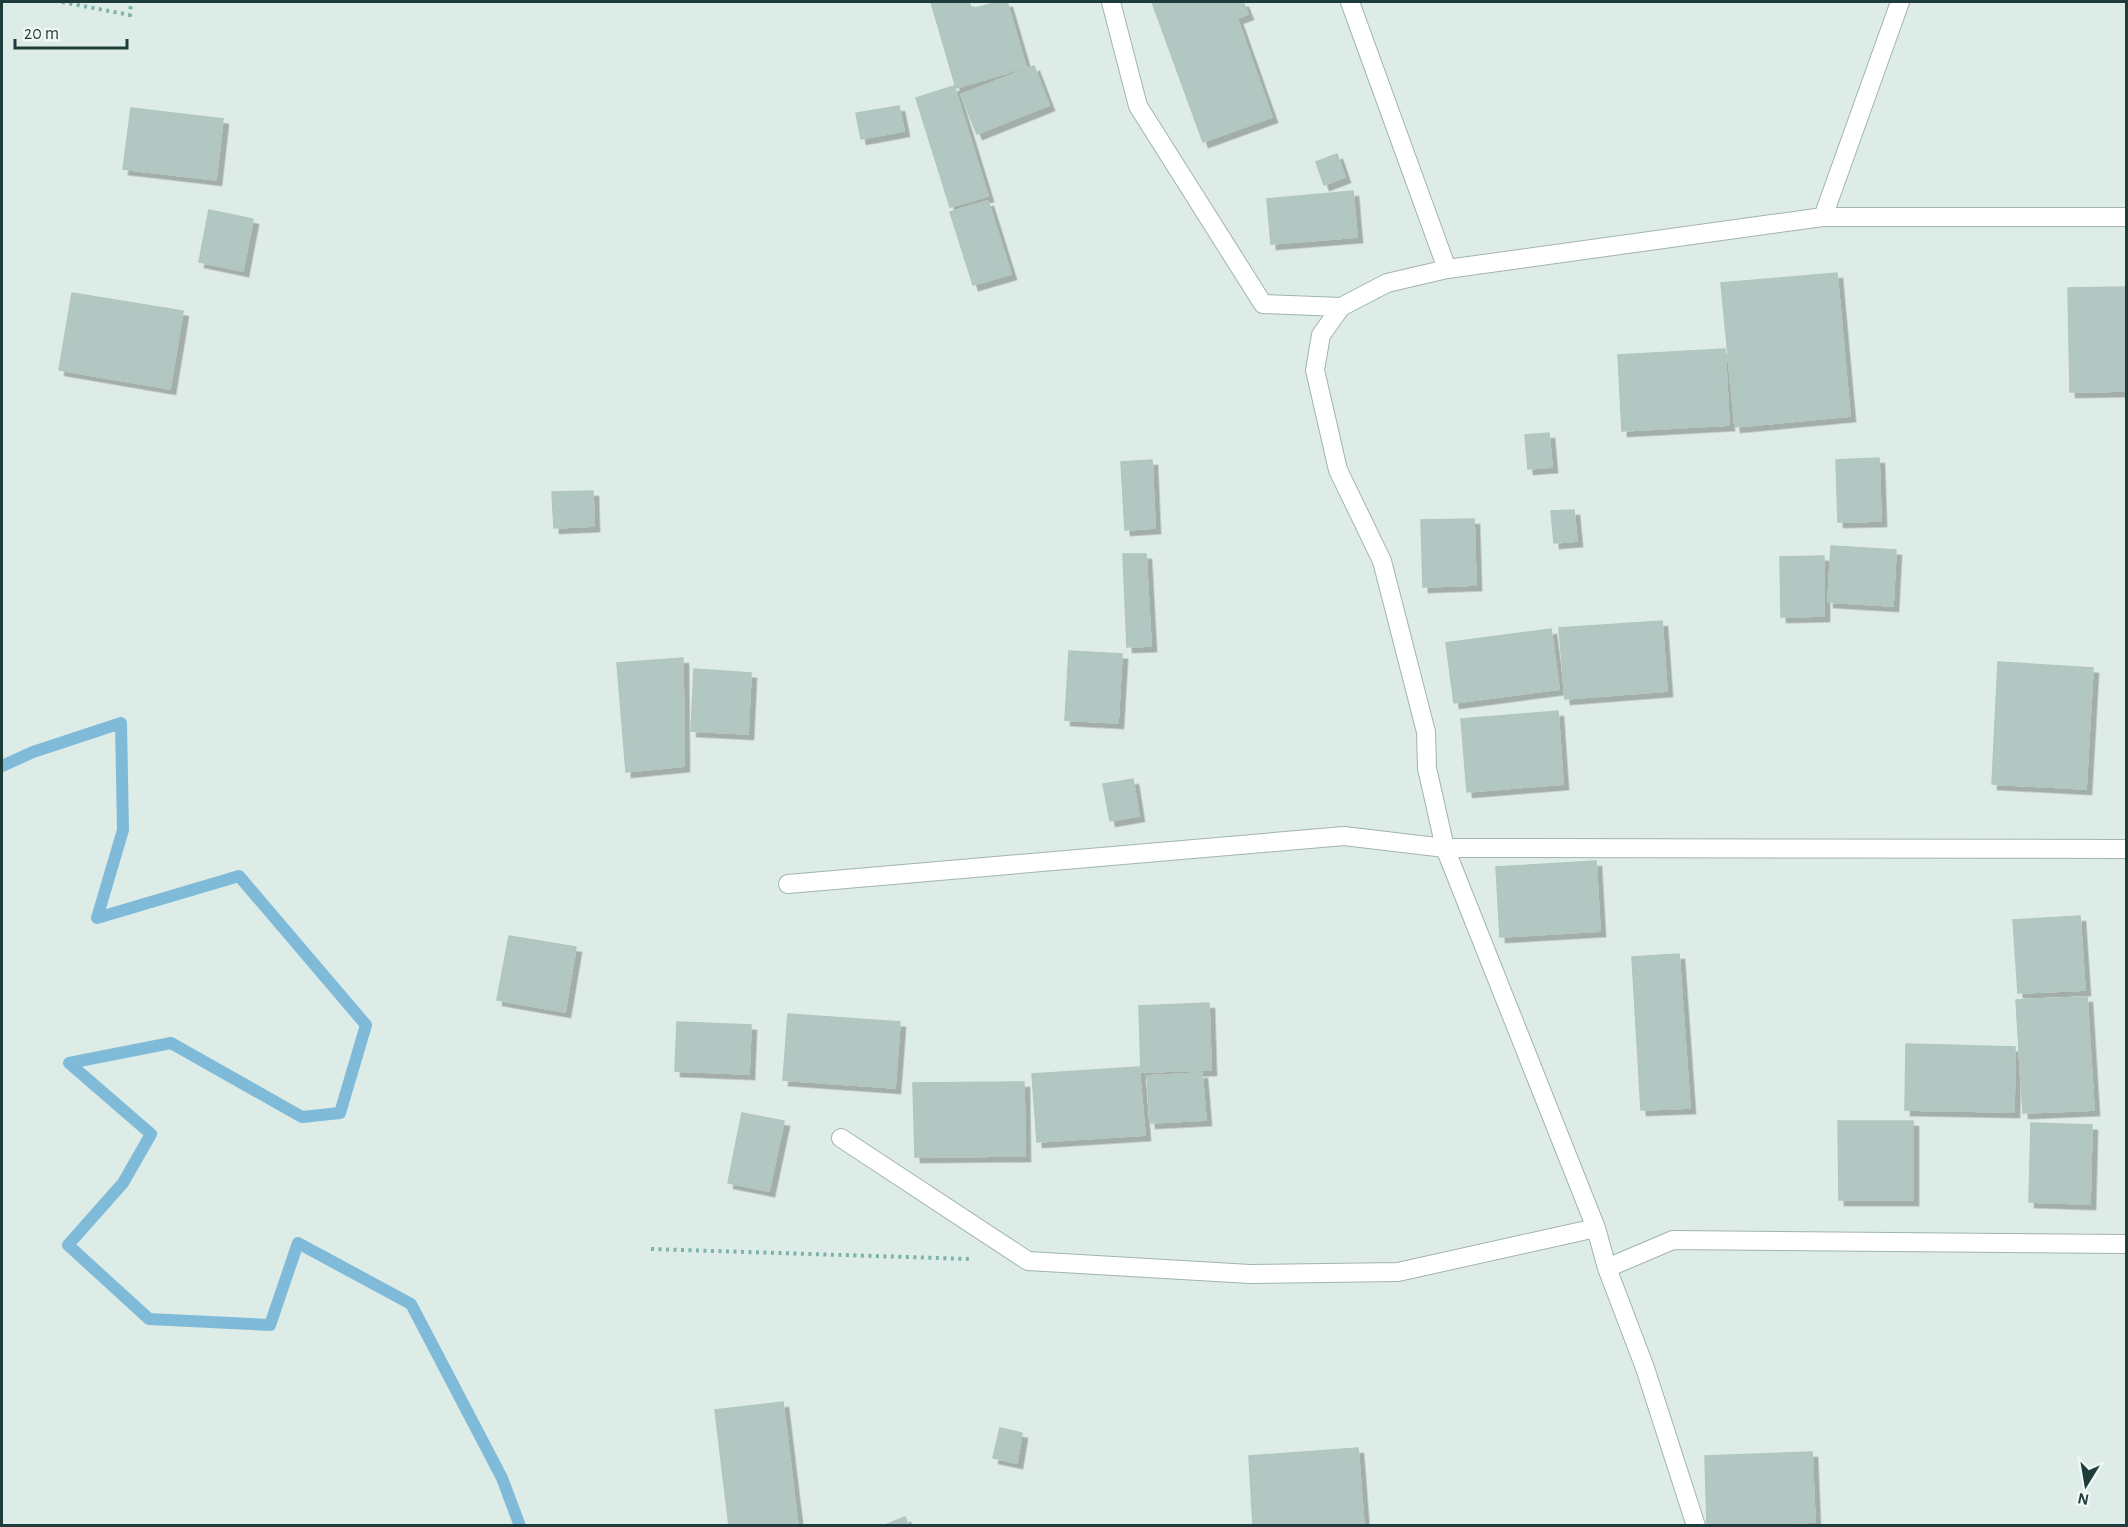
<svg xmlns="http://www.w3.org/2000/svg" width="2128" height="1527" viewBox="0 0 2128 1527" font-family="'Alegreya Sans',sans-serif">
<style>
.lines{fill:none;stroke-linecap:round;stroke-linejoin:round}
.stream{stroke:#7fbbd8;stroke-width:12}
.building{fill:#b3c7c2;stroke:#b0c6c0;stroke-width:1.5;filter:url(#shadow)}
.minor-casing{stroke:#a1b4b0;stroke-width:20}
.path{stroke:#7bb3ab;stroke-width:4;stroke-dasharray:3 4.5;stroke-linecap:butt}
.minor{stroke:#fff;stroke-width:18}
</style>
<defs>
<filter id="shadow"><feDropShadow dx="5.5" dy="5.5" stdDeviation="0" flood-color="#0004"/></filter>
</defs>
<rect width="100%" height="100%" fill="#deece8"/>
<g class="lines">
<path class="stream" d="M2 766 33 752 121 723 123 830 97 918 239 876 366 1025 340 1113 302 1117 171 1043 69 1063 151 1134 123 1183 68 1245 149 1319 270 1325 298 1243 411 1304 502 1478 520 1526"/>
</g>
<path class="building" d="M931 2H969L972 9 998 2H1007L1026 67 956 88Z
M1152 2H1243L1248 14 1237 18 1272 117 1203 142Z
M1034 66 1049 105 977 134 961 95Z
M954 86 988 196 950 207 916 98Z
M899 106 904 131 861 139 856 113Z
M131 108 223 119 216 180 123 169Z
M1337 154 1345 177 1324 185 1316 162Z
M1353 191 1357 237 1271 244 1267 199Z
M988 201 1011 274 973 285 950 212Z
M209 210 253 219 243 271 199 262Z
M1837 273 1850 416 1735 427 1721 283Z
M2126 287V391L2070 392 2068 288Z
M72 293 183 311 170 389 59 370Z
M1725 349 1729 425 1622 431 1618 355Z
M1549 433 1552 467 1528 469 1525 435Z
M1879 458 1881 521 1838 522 1836 460Z
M1152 460 1155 528 1125 530 1121 462Z
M593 491 594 526 554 528 552 492Z
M1574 510 1577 541 1554 543 1551 511Z
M1474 519 1476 585 1423 587 1421 520Z
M1831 546 1896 550 1893 606 1828 602Z
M1123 554H1146L1151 646 1127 647Z
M1824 556V616L1781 617 1780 557Z
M1662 621 1667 691 1565 699 1559 628Z
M1551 629 1559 689 1454 703 1446 643Z
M1069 651 1122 654 1118 723 1065 720Z
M683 658 684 766 626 772 617 663Z
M1998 662 2093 668 2086 789 1992 784Z
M694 669 751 673 748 734 691 731Z
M1558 711 1563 784 1467 792 1461 719Z
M1133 779 1139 816 1110 821 1103 784Z
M1596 861 1600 931 1500 937 1496 867Z
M2080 916 2085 990 2018 993 2013 920Z
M509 936 576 947 565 1012 497 1000Z
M1679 954 1690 1108 1641 1110 1632 957Z
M2087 997 2094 1110 2023 1113 2016 1000Z
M1209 1003 1211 1070 1141 1072 1139 1006Z
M788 1014 900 1022 895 1088 783 1080Z
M677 1022 751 1025 749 1074 675 1071Z
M1906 1044 2015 1047 2014 1112 1905 1110Z
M1139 1067 1145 1135 1037 1142 1032 1074Z
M1202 1073 1206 1120 1150 1123 1147 1076Z
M1024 1082 1025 1156 915 1157 913 1083Z
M742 1113 784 1121 769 1191 728 1183Z
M1838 1121H1913V1200H1839Z
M2031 1123 2092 1125 2090 1204 2029 1202Z
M783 1402 798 1526H729L715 1410Z
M1000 1428 1022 1433 1017 1463 993 1458Z
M1358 1448 1364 1526H1329V1523L1253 1526 1249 1456Z
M1812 1452 1815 1522 1707 1526 1705 1456Z
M905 1517 909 1526H885V1525Z"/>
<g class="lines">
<g class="minor-casing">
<path id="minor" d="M1111 2 1138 106 1263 304 1341 307
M1350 2 1447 269
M1823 217 1900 2
M788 884 1344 836 1445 848 1427 768 1426 732 1382 561 1338 470 1315 370 1321 335 1341 307 1387 283 1447 269 1823 217H2126
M841 1138 1028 1261 1250 1274 1398 1272 1596 1228 1607 1268 1645 1368 1696 1526
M1596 1228 1445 848 2126 849
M1607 1268 1673 1240 2126 1244"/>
</g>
<path class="path" d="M62 2 130 15 131 2
M651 1249 970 1259"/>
<use href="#minor" class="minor"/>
</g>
<rect width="2128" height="1527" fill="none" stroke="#1e3d3a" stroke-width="6"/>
<g transform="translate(2086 1485) rotate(191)" stroke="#eff8f5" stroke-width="4.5" paint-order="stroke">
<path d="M0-4.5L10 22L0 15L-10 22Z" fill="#1e3d3a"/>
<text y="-9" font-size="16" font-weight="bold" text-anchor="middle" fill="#1e3d3a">N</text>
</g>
<path d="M15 39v9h112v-9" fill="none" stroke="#1e3d3a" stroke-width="3"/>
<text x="24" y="39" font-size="18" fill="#1e3d3a" stroke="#eff8f5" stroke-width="4.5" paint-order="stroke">20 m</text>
</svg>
